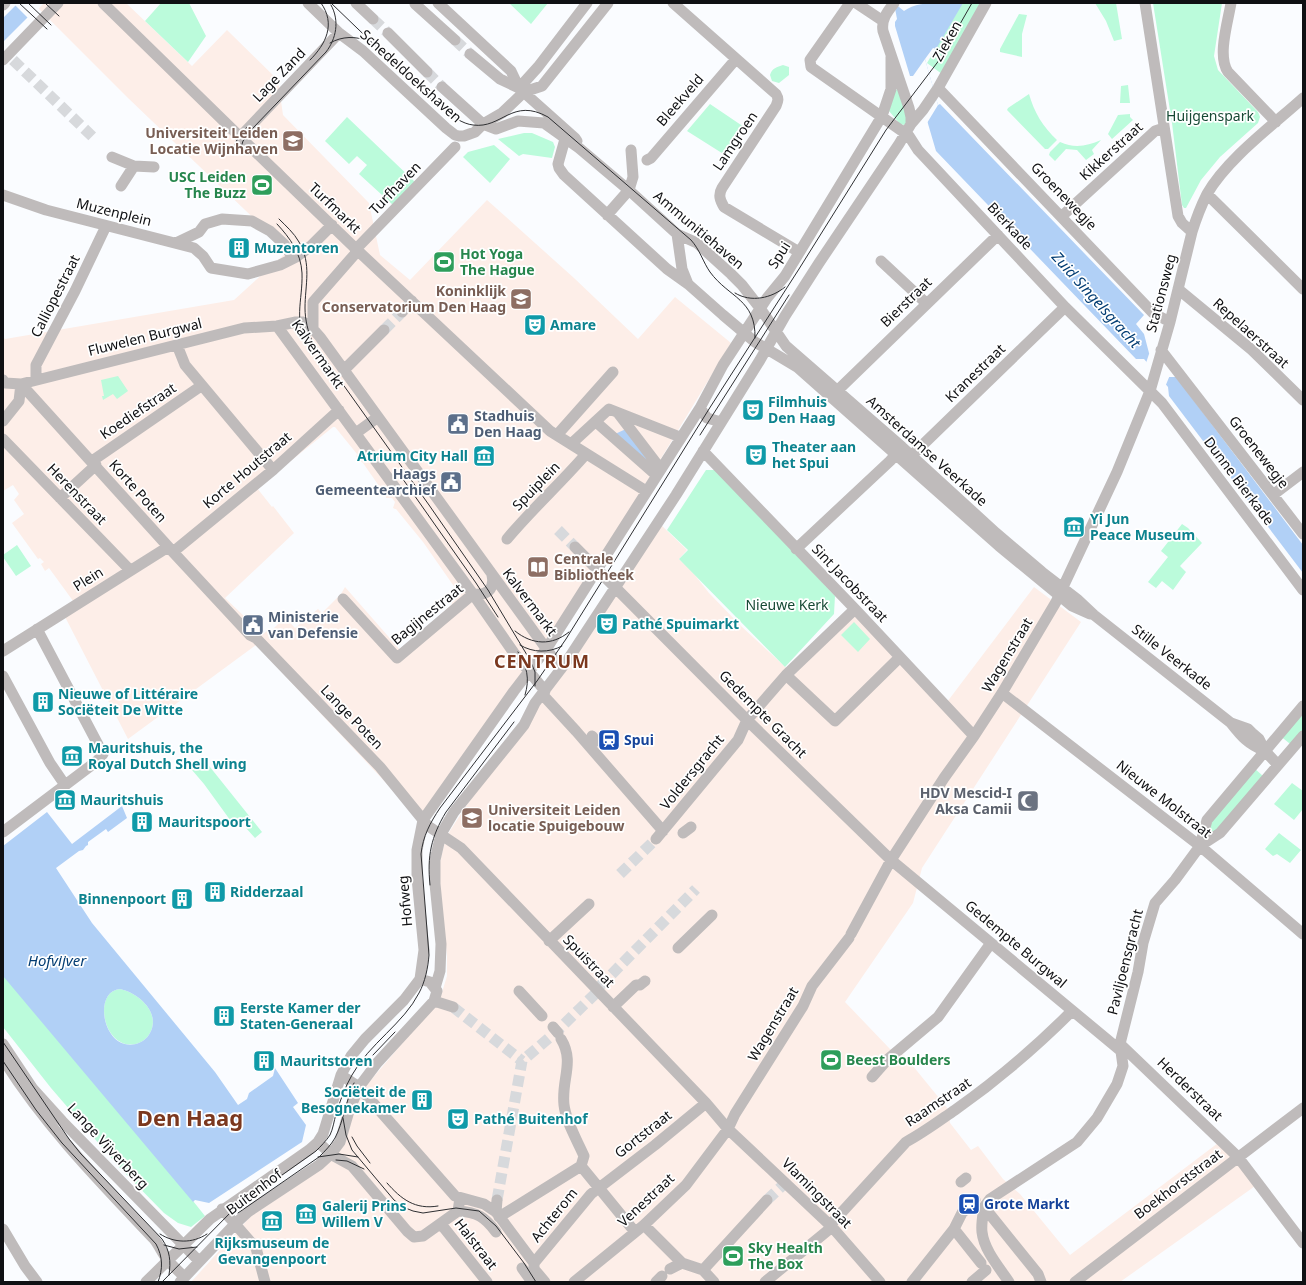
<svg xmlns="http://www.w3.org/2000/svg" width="1306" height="1285" viewBox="0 0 1306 1285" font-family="'Noto Sans',sans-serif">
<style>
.commercial{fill:#fdeee8;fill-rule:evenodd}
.green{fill:#bbfbdb}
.water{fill:#b1d0f6;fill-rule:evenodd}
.pier{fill:#fafcff}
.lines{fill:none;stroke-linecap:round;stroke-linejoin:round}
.minor-tunnel{stroke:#d7d9dc;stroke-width:11;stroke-dasharray:11 5.5;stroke-linecap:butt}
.minor{stroke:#bfbbbb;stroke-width:11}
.tram{stroke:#2e2f32;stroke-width:1}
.labels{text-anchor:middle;stroke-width:3.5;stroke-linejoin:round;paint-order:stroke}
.street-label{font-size:14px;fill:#0f1013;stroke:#fff}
.park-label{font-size:14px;fill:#164934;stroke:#fff}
.education-label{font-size:14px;font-weight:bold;fill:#785e54;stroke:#fff;text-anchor:end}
.leisure-label{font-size:14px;font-weight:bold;fill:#27864d;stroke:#fff;text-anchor:start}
.culture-label{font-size:14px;font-weight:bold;fill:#0d838f;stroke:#fff;text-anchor:start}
.service-label{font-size:14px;font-weight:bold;fill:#4e5e75;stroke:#fff;text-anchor:start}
.transit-label{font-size:14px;font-weight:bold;fill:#164399;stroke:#fff;text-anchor:start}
.worship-label{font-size:14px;font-weight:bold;fill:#5b616d;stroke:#fff;text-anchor:end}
.water-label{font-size:15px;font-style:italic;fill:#033d73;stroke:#fff}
.district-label{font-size:18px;font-weight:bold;letter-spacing:1px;fill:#7b381f;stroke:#fff}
.town-label{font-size:22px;font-weight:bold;fill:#7b381f;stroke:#fff}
</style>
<rect width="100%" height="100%" fill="#fafcff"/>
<path class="commercial" d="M33 3H126L192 66 227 30 278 80 283 115 369 203 380 255 410 280 487 200 574 278 638 339 675 297 731 343 586 582 531 667 420 819 256 645 128 739 63 613 76 605 49 568 45 571 41 564 44 562 40 558 38 559 12 523 24 514 14 500 19 494 13 485 3 491V337L5 339 234 300 288 251 128 98ZM333 427H335L357 454 356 457 363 463 386 496V498H392L395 502 393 508 395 509H396L423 542 460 595 451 602 452 604 401 651 345 587 341 594 322 613 318 609 295 628 285 617 271 631 269 629 261 636 240 622 245 617 225 598 294 533 273 506 272 507 257 488Z
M659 523 687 550 679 559 690 569 709 593 741 626 794 675 853 613 944 706 1034 587 1081 622 922 868 913 903 845 1002 890 1049 904 1055 948 1109 950 1123 971 1150 978 1146 1003 1179 1020 1194 1070 1255 1222 1140 1258 1184 1120 1282H191L251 1216 321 1169 365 1087 440 999 447 976V956L440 885V862L446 837 464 809 540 702Z"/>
<path class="green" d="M161 3H189L206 36 188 62 145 21Z
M509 3H548L531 24Z
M962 3H982L942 74 927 63Z
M1095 3H1116L1122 39 1114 41 1106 21Z
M1153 3H1222L1214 56 1218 70 1258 112 1260 117 1258 123 1220 157 1201 180 1186 208H1184L1182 205 1172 123Z
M1019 14 1027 15 1022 34V57L1000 52V49Z
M783 65 789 67V75L779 83 772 81 770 75C772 68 777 67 783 65Z
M1128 85 1130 103H1120L1121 86Z
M899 89 907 114 906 123 904 125 900 124 889 111 894 90Z
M1029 94C1034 112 1043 127 1057 140L1048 149H1045L1007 110 1008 108Z
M710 104 744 127 725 155 687 131Z
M1130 114V117L1133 120 1112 139 1108 134 1118 115Z
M347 117 415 182 393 205 359 174 367 165 357 156 349 164 325 141Z
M524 133H532L553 142 555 147 552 158 523 154 519 156 498 139Z
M1101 140 1092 150 1094 154 1086 160 1077 150 1066 149 1055 161 1049 155 1050 152 1060 142C1075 149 1087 146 1101 140Z
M494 145 510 159 490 183 463 157 468 152Z
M118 376 128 391 117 399 113 394 103 400 102 396H104L101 380Z
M706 470H716L835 596 834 614 785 667 679 559 688 550 667 530Z
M1182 524 1188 528 1202 543 1180 566 1186 572 1173 590 1162 581 1156 588 1148 582 1168 557 1161 551Z
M17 545 31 566 16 576 3 557V555Z
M854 622 870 639 858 652 841 635Z
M1303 706V736L1294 747 1279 735Z
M202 757 262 832 255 838 246 828 247 826 241 818 233 824 204 784 192 770 200 764 198 761Z
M1254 768 1263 776 1219 831 1212 833 1209 832V822Z
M1292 783 1303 791V809L1294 820 1274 804Z
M1279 833 1301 850 1290 863 1277 854 1273 856 1265 849Z
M3 970 130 1122 205 1216 191 1227 178 1223 164 1213 119 1167 51 1088 3 1027Z
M120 989C139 993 161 1013 150 1033 147 1039 142 1042 136 1044 103 1051 92 991 120 989Z"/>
<path class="water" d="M18 3H42L3 42V18Z
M894 3 904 11C918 0 945 3 963 3L936 49 933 48 925 59 938 105 940 104 1144 315 1136 324 1144 334 1149 353 1169 377H1176L1303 545V573L1169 396 1168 387 1144 359H1136L936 151 914 76H910L895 26V22L897 19Z
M626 429 649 458 646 462 615 434Z
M122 806 127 818 108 832 106 829 88 842V845L86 846 83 850 79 851 56 868 92 923 215 1072 238 1105 247 1099 249 1093 273 1076 275 1068 298 1103 293 1107 306 1125 302 1142 209 1203 195 1200 193 1202 3 976V846L47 812 72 844ZM120 989C139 993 161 1013 150 1033 147 1039 142 1042 136 1044 103 1052 92 991 120 989Z"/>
<path class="pier" d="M15 3H44L29 19 14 4Z
M925 59 938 105 927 123 913 76Z
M1150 351 1170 375 1165 387 1146 363Z"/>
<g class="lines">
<path class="minor-tunnel" d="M373 19 388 33
M455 40 470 54
M13 60 96 140
M427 72 442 87
M384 330 402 312
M558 530 575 547
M620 874 656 839
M600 986 696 889
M453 1007 522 1061
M497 1200 522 1061 556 1032 595 994
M767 1200 782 1186"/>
<path class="minor" d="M103 3 234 131 356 249 550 431 646 491
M308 3 339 33 363 51 446 128 455 135 459 136H464L475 132 483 124 502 113 524 92 542 86 608 3
M356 3 373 19
M438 3 511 71 519 88 575 138 577 141
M673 3 776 94C779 99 778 101 776 106L722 188C718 195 720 200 724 207L799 252
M850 3 810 60 811 67 909 136 918 150 1065 307 1162 403 1303 590
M856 3 883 21
M894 3C887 12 881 20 883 31L909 108 911 117V124
M1145 3 1178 216 1182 223 1192 232
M1231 3C1228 22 1217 56 1228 72L1276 122
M415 4 455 40
M3 5 5 3
M388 33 427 72
M470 54 500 79 519 88
M3 60 58 3
M442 87 483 124 496 129 518 121 544 123 579 148 631 192 677 234 697 243 731 274 742 285 760 308 786 346 902 447 996 533 1042 572 1077 599 1094 615 1231 723C1242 737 1248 744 1265 751
M519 88 538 67 587 3
M938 88 1153 313 1170 322
M240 137 339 33
M565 139 558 164 559 168 564 175 667 269 688 284
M112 157 134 166 121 186
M647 160 651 158 736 59
M134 166 154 167
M1207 194 1303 289
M3 195 46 210 194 248 203 256 211 268 248 274 280 265 296 257 311 246 332 225
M607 215 629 190 633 177 631 150
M1062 216 1155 131 1164 128
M677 234 682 269 688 284 723 315 755 342 797 367 999 546 1072 606 1090 614
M176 243 199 232 205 224 222 219 252 221 270 231 284 244 291 255 296 257
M881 261 926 303
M1178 289 1252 350 1303 400
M402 312 412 301
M277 326 473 594 514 653 545 691
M313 329V302L355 254 356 249 455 147
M177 345 185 365 273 470
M1161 350 1303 534
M344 370 384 330
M3 380 5 383 21 384 244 328 277 326 296 322H303L313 329 320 337 561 669
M36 380V365L75 291 106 226
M21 384 173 552 250 635 256 638 380 767 428 826 461 848 706 1103 728 1129 832 1227 880 1282
M837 391 998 235
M700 408 707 418 721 422
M618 413 660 468
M3 421 19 401 21 384
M596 422 656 475
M356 433 378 417
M557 435 613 372
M3 439 130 570
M571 444 609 409 680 437
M703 451 855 609 974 736
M92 461 201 386
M906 461 1065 307
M1273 495 1303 472
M60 498 96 465
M507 539C532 509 561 483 586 454
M575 547 747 720 891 860 1121 1051
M796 549 890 461 900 450
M173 552 273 470 339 410
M343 599 397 658 473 594C487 596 495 589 492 575
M3 651 168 547
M786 675 835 721 900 657
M3 676 50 763 65 785
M1002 693 1200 846 1303 934
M542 694 576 731 663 831
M1231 723 1248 729 1252 733 1259 739 1265 751 1278 765
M589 745 596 741 592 736
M3 832 97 761 103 754 37 629
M683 833 691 827
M656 839 738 740 747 720 786 675 855 609
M1200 846 1207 820 1303 706
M851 934 891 860 944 778 974 736 1002 693 1056 602 1117 472 1150 391 1170 322 1192 232C1196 219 1201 206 1207 194 1227 159 1273 125 1303 98
M549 941 589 904
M678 948 712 915
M435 988 440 971 441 944 435 884V860L441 834 454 812 524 725 535 703 567 661 676 495 760 360 785 316 819 263 899 144 911 124 923 110 938 88 986 3
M519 991 542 1016
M434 1001 453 1007
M613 1007 636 985H640L645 981
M553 1027 558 1033
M561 1039C575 1062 561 1080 564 1105 566 1122 577 1140 584 1156L581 1166
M3 1044 33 1089 62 1121 199 1261
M1120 1044 1238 1157 1303 1243
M3 1059C45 1126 100 1182 154 1239 159 1245 162 1253 167 1259 172 1266 179 1271 184 1277
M341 1075 359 1087 455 1196 484 1204 496 1212 534 1263
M872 1077 887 1060 938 1017 991 943
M318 1142 332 1155 352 1166 407 1231 414 1237 423 1236 458 1211 460 1198
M961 1182 966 1178
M984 1207 990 1199 1077 1142 1097 1118 1117 1084 1123 1066 1120 1044 1138 972 1143 943 1155 903 1175 880 1200 846 1220 833 1303 736
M984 1207 1038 1274 1041 1282
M984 1207C983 1215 981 1224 982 1232 984 1250 999 1267 1009 1282
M222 1209 256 1248 265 1282
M458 1211C477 1212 485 1217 496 1232
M496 1212 497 1200
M499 1217 581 1166 635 1232
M441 1224 487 1282
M644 1225 682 1263 703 1270
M3 1229 25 1266 37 1282
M954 1229 981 1263
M534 1263 591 1194 655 1145 706 1103
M534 1263V1269L545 1282
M522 1268 532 1282
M670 1269 682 1263
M146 1282 210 1219 309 1150 318 1142 323 1134 341 1075 351 1056 365 1039 404 1000 420 979 424 950 417 878V850L423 820 514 691 547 648 700 408 723 365 767 298 785 276 882 116 891 89V57
M180 1282 235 1224 248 1212 319 1165 331 1154 340 1142 349 1111 359 1087 377 1063 434 1001 437 991 430 982 420 979
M574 1282 644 1225 686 1185 728 1129 735 1114 803 1006 812 986 849 938
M656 1282 662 1276
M714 1282 703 1270 767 1200
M765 1282 832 1227V1223L906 1142C923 1133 939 1121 955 1110 996 1081 1036 1047 1072 1011
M912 1282 954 1229 962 1213 975 1200
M972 1282 986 1270
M1075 1282 1303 1108"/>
<path class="tram" d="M19 3 47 29
M28 3 51 25
M45 3 59 16
M331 3C357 28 384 54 410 79 425 93 453 123 473 125 502 129 512 97 548 117L691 240C700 250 703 262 710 272 729 298 756 299 755 338
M330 43C342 36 356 36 368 41
M310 60C326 44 336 24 321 3
M233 148 239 136 247 127
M239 154 243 141 253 128 326 52C336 39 340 21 331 5
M279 219C286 226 294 233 299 242 312 264 305 285 305 308 305 320 308 331 312 341L429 505 488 590 530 660 535 672V686
M277 224C290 238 301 253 302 273 303 301 292 322 310 349
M735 293C751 303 772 298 785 287
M700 435 789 295
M400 475 476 583 498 617
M515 631C532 645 552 646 569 632
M520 645C533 653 549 653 562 646
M518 652C527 666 530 679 525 695
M430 885C427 856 431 837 446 812L514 722
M3 1042 69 1139 81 1154 162 1239C170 1251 171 1261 169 1275
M373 1055 395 1032
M3 1061 36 1110 62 1143 156 1244C163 1257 163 1269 158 1282
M343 1118 346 1135 352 1150 394 1200 403 1207 413 1211 423 1213 456 1208 479 1211 496 1226 524 1263 536 1282
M352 1137 357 1146 370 1163
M318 1157 339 1154 358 1157
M336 1160 347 1161 364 1169
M387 1183C401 1199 415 1210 438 1206
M238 1213 319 1157C325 1151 331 1145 335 1138 343 1123 346 1100 354 1083
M160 1234C174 1243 192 1244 207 1234
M164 1245 179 1249 197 1247
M162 1282 234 1209 316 1151C321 1146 326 1141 330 1135 333 1129 334 1121 336 1114 340 1101 345 1087 352 1075 369 1044 404 1023 419 993 425 982 428 968 429 955L421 854C423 836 430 823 440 808L537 681 566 639 709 409 799 269 886 130 940 59 972 3"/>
</g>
<defs>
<g id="university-square" transform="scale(1.15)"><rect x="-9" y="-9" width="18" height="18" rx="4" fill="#8d6e63" stroke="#fff"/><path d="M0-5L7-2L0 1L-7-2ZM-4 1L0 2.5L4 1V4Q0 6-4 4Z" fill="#fff"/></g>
<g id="stadium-square" transform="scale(1.15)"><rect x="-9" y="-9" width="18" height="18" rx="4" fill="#2e9e5b" stroke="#fff"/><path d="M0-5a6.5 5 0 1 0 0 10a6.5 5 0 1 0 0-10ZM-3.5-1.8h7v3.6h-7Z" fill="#fff"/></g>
<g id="building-square" transform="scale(1.15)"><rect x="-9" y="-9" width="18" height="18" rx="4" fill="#0f9aa8" stroke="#fff"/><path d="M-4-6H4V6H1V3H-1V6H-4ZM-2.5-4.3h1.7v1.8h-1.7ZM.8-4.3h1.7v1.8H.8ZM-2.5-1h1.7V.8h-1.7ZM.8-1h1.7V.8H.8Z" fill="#fff"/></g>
<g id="theatre-square" transform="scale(1.15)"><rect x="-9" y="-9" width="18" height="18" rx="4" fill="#0f9aa8" stroke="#fff"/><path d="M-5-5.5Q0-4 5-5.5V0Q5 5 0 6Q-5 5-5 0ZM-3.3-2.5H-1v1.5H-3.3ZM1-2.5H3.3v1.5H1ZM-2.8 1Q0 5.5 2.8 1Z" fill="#fff"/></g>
<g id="civic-square" transform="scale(1.15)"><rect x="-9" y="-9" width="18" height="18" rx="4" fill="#5c6f8a" stroke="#fff"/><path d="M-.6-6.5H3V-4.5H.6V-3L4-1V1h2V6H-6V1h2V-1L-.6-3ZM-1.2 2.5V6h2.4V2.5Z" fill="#fff"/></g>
<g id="museum-square" transform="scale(1.15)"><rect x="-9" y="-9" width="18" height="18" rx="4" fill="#0f9aa8" stroke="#fff"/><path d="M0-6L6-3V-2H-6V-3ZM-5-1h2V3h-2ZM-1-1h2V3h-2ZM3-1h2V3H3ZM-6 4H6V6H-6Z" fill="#fff"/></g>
<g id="library-square" transform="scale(1.15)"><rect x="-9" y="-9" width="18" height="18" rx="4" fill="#8d6e63" stroke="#fff"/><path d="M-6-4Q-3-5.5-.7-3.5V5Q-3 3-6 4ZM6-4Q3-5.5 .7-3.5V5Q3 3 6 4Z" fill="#fff"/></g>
<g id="station-square" transform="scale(1.15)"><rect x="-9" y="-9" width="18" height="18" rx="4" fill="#1a4fb4" stroke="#fff"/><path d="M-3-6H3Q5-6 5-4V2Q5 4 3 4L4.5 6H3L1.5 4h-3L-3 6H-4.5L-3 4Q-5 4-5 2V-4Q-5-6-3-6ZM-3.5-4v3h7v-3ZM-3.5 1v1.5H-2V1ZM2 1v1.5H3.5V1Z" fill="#fff"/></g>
<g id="mosque-square" transform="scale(1.15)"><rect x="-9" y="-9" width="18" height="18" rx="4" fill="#6b7280" stroke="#fff"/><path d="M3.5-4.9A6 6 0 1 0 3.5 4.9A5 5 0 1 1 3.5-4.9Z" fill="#fff"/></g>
</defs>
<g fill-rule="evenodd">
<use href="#university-square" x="293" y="141"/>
<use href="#stadium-square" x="262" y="185"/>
<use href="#building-square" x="239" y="248"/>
<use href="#stadium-square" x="444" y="262"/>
<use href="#university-square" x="521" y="299"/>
<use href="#theatre-square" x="535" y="325"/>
<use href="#theatre-square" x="753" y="410"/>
<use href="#civic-square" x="458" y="424"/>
<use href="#theatre-square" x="756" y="455"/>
<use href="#museum-square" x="484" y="456"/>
<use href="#civic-square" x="451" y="482"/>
<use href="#museum-square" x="1074" y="527"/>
<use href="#library-square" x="538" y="567"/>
<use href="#theatre-square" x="607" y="624"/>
<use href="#civic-square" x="253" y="625"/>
<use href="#building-square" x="43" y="702"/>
<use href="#station-square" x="609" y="740"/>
<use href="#museum-square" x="72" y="756"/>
<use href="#museum-square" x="65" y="800"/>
<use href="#mosque-square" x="1028" y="801"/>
<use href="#university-square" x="472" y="818"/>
<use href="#building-square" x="142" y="822"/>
<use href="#building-square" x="215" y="892"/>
<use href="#building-square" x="182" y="899"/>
<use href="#building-square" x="224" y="1016"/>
<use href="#stadium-square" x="831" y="1060"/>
<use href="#building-square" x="264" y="1061"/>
<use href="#building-square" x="422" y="1100"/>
<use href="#theatre-square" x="458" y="1119"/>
<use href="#station-square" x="969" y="1204"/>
<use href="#museum-square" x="306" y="1214"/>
<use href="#museum-square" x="272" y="1221"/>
<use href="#stadium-square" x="733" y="1256"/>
</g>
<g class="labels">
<g class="street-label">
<text transform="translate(947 41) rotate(-61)" y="5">Zieken</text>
<text transform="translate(279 75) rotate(-46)" y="5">Lage Zand</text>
<text transform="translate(411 76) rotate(42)" y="5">Schedeldoekshaven</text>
<text transform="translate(680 100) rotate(-49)" y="5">Bleekveld</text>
<text transform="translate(735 141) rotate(-56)" y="5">Lamgroen</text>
<text transform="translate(1111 151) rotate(-42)" y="5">Kikkerstraat</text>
<text transform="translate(395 188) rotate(-46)" y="5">Turfhaven</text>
<text transform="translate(1064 196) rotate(46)" y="5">Groenewegje</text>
<text transform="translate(335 208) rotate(44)" y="5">Turfmarkt</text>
<text transform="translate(114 212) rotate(14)" y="5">Muzenplein</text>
<text transform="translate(1010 226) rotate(47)" y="5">Bierkade</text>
<text transform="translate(699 230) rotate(40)" y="5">Ammunitiehaven</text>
<text transform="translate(779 255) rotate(-58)" y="5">Spui</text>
<text transform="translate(1161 293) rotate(-75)" y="5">Stationsweg</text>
<text transform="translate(55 296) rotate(-63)" y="5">Calliopestraat</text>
<text transform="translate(906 302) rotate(-44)" y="5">Bierstraat</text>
<text transform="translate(1251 333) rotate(42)" y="5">Repelaerstraat</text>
<text transform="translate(145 337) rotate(-14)" y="5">Fluwelen Burgwal</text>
<text transform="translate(318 354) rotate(55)" y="5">Kalvermarkt</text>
<text transform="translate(975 373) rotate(-44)" y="5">Kranestraat</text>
<text transform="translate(138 411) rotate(-34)" y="5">Koediefstraat</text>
<text transform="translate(927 451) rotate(42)" y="5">Amsterdamse Veerkade</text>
<text transform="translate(1259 452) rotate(52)" y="5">Groenewegje</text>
<text transform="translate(247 470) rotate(-40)" y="5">Korte Houtstraat</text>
<text transform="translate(1239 481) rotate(53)" y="5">Dunne Bierkade</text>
<text transform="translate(536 486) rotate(-46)" y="5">Spuiplein</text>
<text transform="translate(138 491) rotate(48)" y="5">Korte Poten</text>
<text transform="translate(77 494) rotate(46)" y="5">Herenstraat</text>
<text transform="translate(88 579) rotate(-32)" y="5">Plein</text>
<text transform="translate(850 583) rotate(46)" y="5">Sint Jacobstraat</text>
<text transform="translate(530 602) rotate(53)" y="5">Kalvermarkt</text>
<text transform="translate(427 614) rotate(-39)" y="5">Bagijnestraat</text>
<text transform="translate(1007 655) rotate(-59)" y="5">Wagenstraat</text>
<text transform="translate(1172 657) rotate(38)" y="5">Stille Veerkade</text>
<text transform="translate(763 714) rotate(45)" y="5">Gedempte Gracht</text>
<text transform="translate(352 717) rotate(46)" y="5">Lange Poten</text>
<text transform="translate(692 772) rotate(-51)" y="5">Voldersgracht</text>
<text transform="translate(1164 799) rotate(38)" y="5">Nieuwe Molstraat</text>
<text transform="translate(405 901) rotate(-95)" y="5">Hofweg</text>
<text transform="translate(1016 944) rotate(40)" y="5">Gedempte Burgwal</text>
<text transform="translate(589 961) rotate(46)" y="5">Spuistraat</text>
<text transform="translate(1125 962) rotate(-76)" y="5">Paviljoensgracht</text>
<text transform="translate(773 1024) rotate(-59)" y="5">Wagenstraat</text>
<text transform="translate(1190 1089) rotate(44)" y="5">Herderstraat</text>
<text transform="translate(938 1102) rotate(-34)" y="5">Raamstraat</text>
<text transform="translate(643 1134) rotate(-38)" y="5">Gortstraat</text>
<text transform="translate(108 1146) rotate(47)" y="5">Lange Vijverberg</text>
<text transform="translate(1178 1184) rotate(-37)" y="5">Boekhorststraat</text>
<text transform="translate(254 1192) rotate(-37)" y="5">Buitenhof</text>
<text transform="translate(817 1193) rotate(45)" y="5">Vlamingstraat</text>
<text transform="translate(646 1200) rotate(-43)" y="5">Venestraat</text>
<text transform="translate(554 1215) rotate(-51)" y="5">Achterom</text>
<text transform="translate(476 1244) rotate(52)" y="5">Halstraat</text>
</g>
<g class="park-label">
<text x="1210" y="121">Huijgenspark</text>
<text x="787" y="610">Nieuwe Kerk</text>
</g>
<g class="education-label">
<text x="278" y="138">Universiteit Leiden<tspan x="278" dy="16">Locatie Wijnhaven</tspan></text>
<text x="506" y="296">Koninklijk<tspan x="506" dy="16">Conservatorium Den Haag</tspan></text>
<text x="554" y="564" text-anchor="start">Centrale<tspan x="554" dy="16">Bibliotheek</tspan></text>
<text x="488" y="815" text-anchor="start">Universiteit Leiden<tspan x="488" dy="16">locatie Spuigebouw</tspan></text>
</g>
<g class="leisure-label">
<text x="246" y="182" text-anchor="end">USC Leiden<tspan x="246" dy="16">The Buzz</tspan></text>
<text x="460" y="259">Hot Yoga<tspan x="460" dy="16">The Hague</tspan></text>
<text x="846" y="1065">Beest Boulders</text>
<text x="748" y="1253">Sky Health<tspan x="748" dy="16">The Box</tspan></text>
</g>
<g class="culture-label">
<text x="254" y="253">Muzentoren</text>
<text x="550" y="330">Amare</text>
<text x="768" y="407">Filmhuis<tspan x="768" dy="16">Den Haag</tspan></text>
<text x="772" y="452">Theater aan<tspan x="772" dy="16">het Spui</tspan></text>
<text x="468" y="461" text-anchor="end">Atrium City Hall</text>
<text x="1090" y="524">Yi Jun<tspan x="1090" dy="16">Peace Museum</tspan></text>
<text x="622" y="629">Pathé Spuimarkt</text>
<text x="58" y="699">Nieuwe of Littéraire<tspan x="58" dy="16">Sociëteit De Witte</tspan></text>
<text x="88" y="753">Mauritshuis, the<tspan x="88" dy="16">Royal Dutch Shell wing</tspan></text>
<text x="80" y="805">Mauritshuis</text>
<text x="158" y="827">Mauritspoort</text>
<text x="230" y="897">Ridderzaal</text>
<text x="166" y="904" text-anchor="end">Binnenpoort</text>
<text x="240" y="1013">Eerste Kamer der<tspan x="240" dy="16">Staten-Generaal</tspan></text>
<text x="280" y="1066">Mauritstoren</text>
<text x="406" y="1097" text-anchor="end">Sociëteit de<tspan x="406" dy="16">Besognekamer</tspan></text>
<text x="474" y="1124">Pathé Buitenhof</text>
<text x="322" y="1211">Galerij Prins<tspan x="322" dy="16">Willem V</tspan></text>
<text x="272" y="1248" text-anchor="middle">Rijksmuseum de<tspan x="272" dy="16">Gevangenpoort</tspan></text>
</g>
<g class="service-label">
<text x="474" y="421">Stadhuis<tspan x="474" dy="16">Den Haag</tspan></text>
<text x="436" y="479" text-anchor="end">Haags<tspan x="436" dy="16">Gemeentearchief</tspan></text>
<text x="268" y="622">Ministerie<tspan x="268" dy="16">van Defensie</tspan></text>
</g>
<g class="transit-label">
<text x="624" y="745">Spui</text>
<text x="984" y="1209">Grote Markt</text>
</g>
<g class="worship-label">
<text x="1012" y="798">HDV Mescid-I<tspan x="1012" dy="16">Aksa Camii</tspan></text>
</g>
<g class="water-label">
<text transform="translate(1096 300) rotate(48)" y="5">Zuid Singelsgracht</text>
<text x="57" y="966">Hofvijver</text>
</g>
<g class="district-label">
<text x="542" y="668">CENTRUM</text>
</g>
<g class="town-label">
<text x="190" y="1126">Den Haag</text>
</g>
</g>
<rect width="1306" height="1285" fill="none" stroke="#0f1013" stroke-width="8"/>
</svg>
